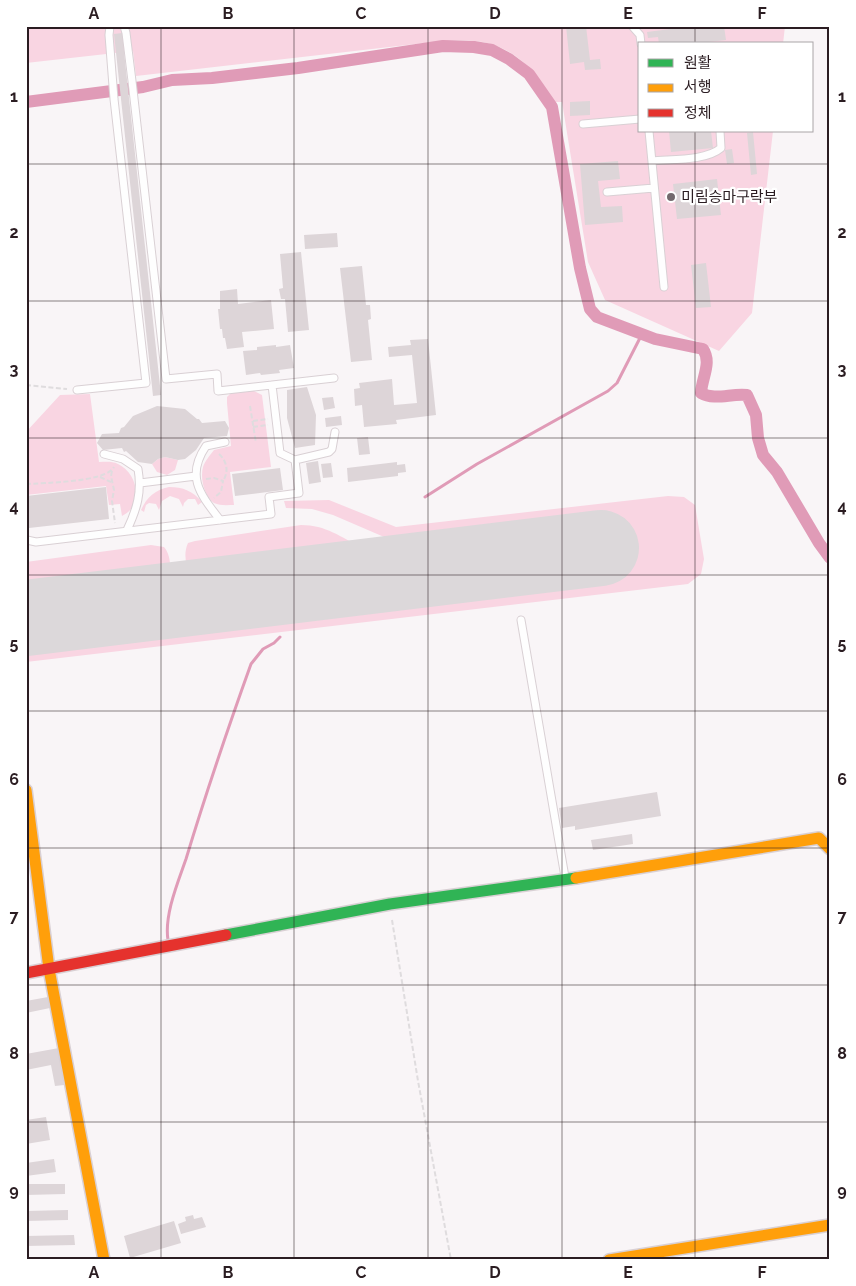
<svg xmlns="http://www.w3.org/2000/svg" width="856" height="1286" viewBox="0 0 856 1286" font-family="Raleway,'Noto Sans KR',sans-serif">
<style>
.green{fill:#f9d5e2}
.lines{fill:none;stroke-linecap:round;stroke-linejoin:round}
.stream{stroke:#e09bb7;stroke-width:3}
.canal{stroke:#e09bb7;stroke-width:12}
.runway{stroke:#dcd8da;stroke-width:76}
.building{fill:#ddd5d8}
.lane-casing{stroke:#d9d0d4;stroke-width:9}
.fast-casing{stroke:#d9d0d4;stroke-width:14}
.slow-casing{stroke:#d9d0d4;stroke-width:14}
.jam-casing{stroke:#d9d0d4;stroke-width:14}
.path{stroke:#dfdcde;stroke-width:2;stroke-dasharray:5 2.5;stroke-linecap:butt}
.lane{stroke:#fefefe;stroke-width:7}
.fast{stroke:#30b455;stroke-width:11}
.slow{stroke:#ff9f0a;stroke-width:11}
.jam{stroke:#e5322d;stroke-width:11}
.grid{fill:none;stroke:#2b1d22;stroke-width:1;stroke-opacity:0.55}
.poi-dot{fill:#73696d;stroke:#fff;stroke-width:2}
.labels{text-anchor:middle;stroke-width:4.5;stroke-linejoin:round;paint-order:stroke}
.poi-label{font-size:15px;fill:#2b1d22;stroke:#fff;text-anchor:start}
.neatline{fill:none;stroke:#2b1d22;stroke-width:2}
.grid-label{font-size:16px;text-anchor:middle;font-weight:bold;fill:#2b1d22}
</style>
<rect width="100%" height="100%" fill="#f9f5f7"/>
<path class="green" d="M26 26H785L783 44H640V131H773L752 313 719 351 605 300 588 262 562 102H554C536 71 513 44 474 41 463 40 452 41 442 41L136 76 133 51 26 63Z
M252 390 262 395 271 467 230 472 234 505C228 505 220 506 214 503 204 496 200 478 203 467 205 461 210 455 214 450L231 446 227 403V397L231 393Z
M90 394 99 462C106 462 112 461 118 464 134 471 142 495 131 509 129 512 125 514 122 516L120 504 109 505 106 486 26 495V432L60 395Z
M165 457 178 460 175 470 167 475 157 472 152 464 158 459Z
M169 487C183 487 193 491 202 502L198 505 195 499H188L184 503 183 507 179 499 170 496 162 501 159 510 156 504 149 503 146 505 144 512 141 510C147 497 155 490 169 487Z
M668 496 684 497 695 505 704 559 701 574 688 584 26 662V636L609 568 604 530 419 552 333 515 312 509 286 508 284 501 329 500 396 527Z
M301 525C326 525 341 537 362 548L365 552 364 557 360 560 198 579 190 575C186 565 183 554 188 543L195 541Z
M151 545 164 547C171 555 171 568 169 579L163 584 26 601V562Z"/>
<g class="lines">
<path class="stream" d="M425 497 477 464 608 391 617 383 642 334
M168 940C164 915 178 882 186 859 206 793 228 728 251 664L263 649 274 643 280 637"/>
<path class="canal" d="M26 102 143 87 172 80 212 78 298 68 443 46 474 47 492 50 509 59 529 74 552 107 580 268 590 309 597 317 655 339 703 349C712 363 702 377 701 393 715 401 731 393 747 395L756 415 758 438 763 455 777 472 819 543 830 558"/>
<path class="runway" d="M26 618 601 548"/>
</g>
<path class="building" d="M566 26H586L590 60 600 59 601 69 585 70 584 62 570 64Z
M694 26H724L726 40 691 44H659L658 37 648 38 647 32Z
M122 33 161 395 153 396 114 34Z
M590 101V115L570 116V102Z
M669 131H711L713 148 671 152Z
M753 132 757 174 751 175 747 133Z
M732 149 734 163 727 164 725 150Z
M618 161 620 179 598 181 601 207 622 206 623 222 585 225 580 164Z
M717 179 721 215 677 219 673 184Z
M337 233 338 247 305 249 304 235Z
M301 252 309 330 288 332 285 299H281L279 289 283 288 280 254Z
M706 263 711 307 696 308 691 265Z
M362 266 366 305H370L371 319 368 320 372 360 351 362 340 268Z
M237 289 238 304 271 300 274 329 242 332 244 347 227 349 225 338H223L222 329H220L218 309H220V291Z
M428 339 436 415 396 420 397 424 364 427 362 405 355 406 354 389 360 388 359 383 392 379 394 405 417 403 412 355 389 357 388 347 411 345 410 340Z
M276 345V347L290 345 294 368 279 370 280 373 261 375 260 373 246 375 243 351 257 350V347Z
M307 387 316 415 315 445 295 448 287 418V390Z
M333 397 335 408 324 410 322 398Z
M157 406 185 409 197 419H199L202 423 225 421 229 428 227 436 204 438 196 450 185 459 178 460 165 457 158 459 152 464 138 462 126 451 124 452 122 448 103 450 97 443 102 434 119 433 121 428 124 427 133 416Z
M341 416 342 425 326 427 325 418Z
M368 437 370 454 359 455 357 438Z
M318 461 321 482 309 484 306 463Z
M397 462V465L405 464 406 472 398 473V476L348 482 347 468Z
M331 463 333 477 323 478 321 464Z
M280 468 283 490 235 496 232 474Z
M106 487 109 519 29 528 26 496Z
M657 792 661 816 575 830V826L562 828 559 808Z
M632 834 633 844 593 850 591 840Z
M48 997 50 1008 26 1013V1001Z
M59 1048 64 1085 55 1086 51 1065 26 1070V1054Z
M46 1117 50 1140 26 1144V1120Z
M54 1159 56 1172 26 1176V1163Z
M26 1184H65V1194L26 1195Z
M68 1210V1220L26 1221V1211Z
M193 1215 194 1219 202 1217 206 1227 181 1234 178 1224 186 1221 185 1217Z
M174 1221 181 1243 130 1258 124 1236Z
M74 1235 75 1245 26 1246V1236Z"/>
<g class="lines">
<g class="lane-casing">
<path id="lane" d="M124 26 126 33 132 81 166 379 217 374 218 391 334 378
M632 26 640 35 641 44
M583 124 640 119
M649 131 664 287
M652 161C671 159 706 161 721 148L720 131
M607 192 654 188
M272 385 280 453 295 460 329 452 332 449 335 432
M77 390 146 383 114 99 109 35 110 26
M104 454 123 459 138 469C142 492 137 509 127 530
M140 483 196 476
M220 520C201 495 185 477 206 446L225 442
M27 540 36 542 271 514 269 497 299 493 295 460
M521 620 565 877"/>
</g>
<g class="fast-casing">
<path id="fast" d="M226 935 390 904 576 878"/>
</g>
<g class="slow-casing">
<path id="slow" d="M26 790 49 969 104 1260
M576 878 819 838 830 849
M609 1260 830 1225"/>
</g>
<g class="jam-casing">
<path id="jam" d="M26 973 226 935"/>
</g>
<path class="path" d="M26 385 67 389
M250 406 256 443
M253 421 268 419
M253 427 268 425
M219 454C227 461 229 472 223 481
M112 471 111 476 114 490 112 501 115 523
M100 477 111 482
M206 479 214 478 223 481 221 492 214 498
M26 484C44 483 107 482 114 467
M392 920 418 1081 451 1260"/>
<use href="#lane" class="lane"/>
<use href="#fast" class="fast"/>
<use href="#slow" class="slow"/>
<use href="#jam" class="jam"/>
</g>
<path class="grid" d="M161 26V1260M294 26V1260M428 26V1260M562 26V1260M695 26V44M695 131V1260M26 164H830M26 301H830M26 438H830M26 575H830M26 711H830M26 848H830M26 985H830M26 1122H830"/>
<circle class="poi-dot" cx="671" cy="197" r="5"/>
<g class="labels">
<g class="poi-label">
<text x="681" y="202">미림승마구락부</text>
</g>
</g>
<rect width="856" height="1286" fill="none" stroke="#ffffff" stroke-width="55"/>
<rect x="638" y="42" width="175" height="90" fill="#ffffff" stroke="#aaa5a7"/>
<rect x="648" y="59" width="25" height="8" fill="#30b455" stroke="#aaa5a7"/>
<text x="684" y="68" font-size="15" fill="#2b1d22">원활</text>
<rect x="648" y="84" width="25" height="8" fill="#ff9f0a" stroke="#aaa5a7"/>
<text x="684" y="92" font-size="15" fill="#2b1d22">서행</text>
<rect x="648" y="109" width="25" height="8" fill="#e5322d" stroke="#aaa5a7"/>
<text x="684" y="118" font-size="15" fill="#2b1d22">정체</text>
<rect x="28" y="28" width="800" height="1230" class="neatline"/>
<g class="grid-label">
<text x="94" y="19">A</text>
<text x="228" y="19">B</text>
<text x="361" y="19">C</text>
<text x="495" y="19">D</text>
<text x="628" y="19">E</text>
<text x="762" y="19">F</text>
<text x="14" y="102">1</text>
<text x="842" y="102">1</text>
<text x="14" y="238">2</text>
<text x="842" y="238">2</text>
<text x="14" y="375">3</text>
<text x="842" y="375">3</text>
<text x="14" y="512">4</text>
<text x="842" y="512">4</text>
<text x="14" y="649">5</text>
<text x="842" y="649">5</text>
<text x="14" y="785">6</text>
<text x="842" y="785">6</text>
<text x="14" y="922">7</text>
<text x="842" y="922">7</text>
<text x="14" y="1059">8</text>
<text x="842" y="1059">8</text>
<text x="14" y="1196">9</text>
<text x="842" y="1196">9</text>
<text x="94" y="1278">A</text>
<text x="228" y="1278">B</text>
<text x="361" y="1278">C</text>
<text x="495" y="1278">D</text>
<text x="628" y="1278">E</text>
<text x="762" y="1278">F</text>
</g>
</svg>
